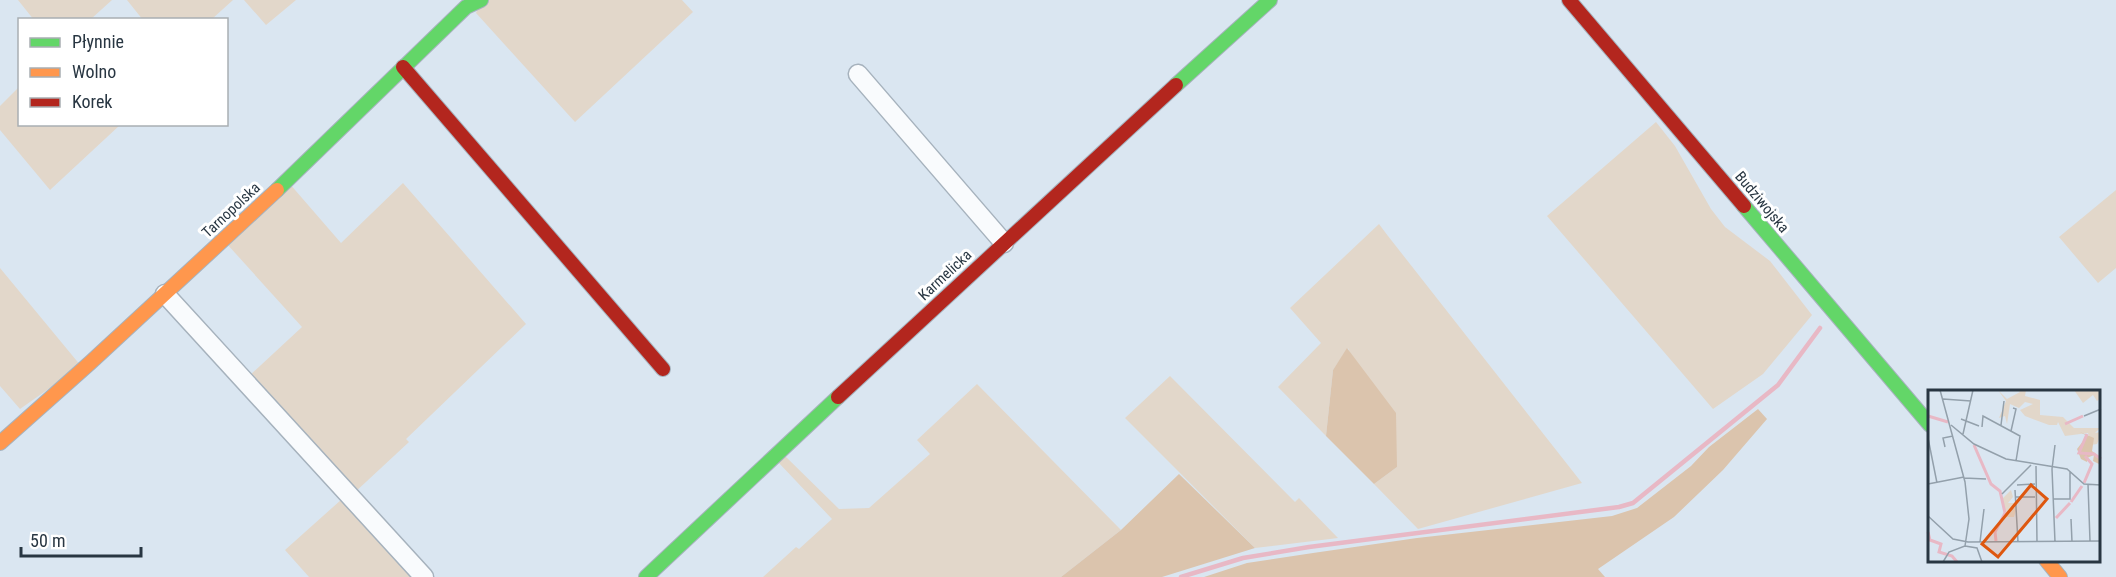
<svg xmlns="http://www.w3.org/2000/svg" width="2116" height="577" viewBox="0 0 2116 577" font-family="'Roboto Condensed',sans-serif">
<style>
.green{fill:#e2d7ca}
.forest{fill:#dbc4ad}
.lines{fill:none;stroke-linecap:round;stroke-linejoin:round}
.stream{stroke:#e8b8c5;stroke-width:4.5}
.street-casing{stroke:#a6b2bd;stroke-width:21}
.fast-casing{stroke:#a6b2bd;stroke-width:16}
.slow-casing{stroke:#a6b2bd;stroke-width:16}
.jam-casing{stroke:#a6b2bd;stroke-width:16}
.street{stroke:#f9fbfd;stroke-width:18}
.fast{stroke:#63d668;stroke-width:14}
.slow{stroke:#ff974d;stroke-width:14}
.jam{stroke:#b3261e;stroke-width:14}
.labels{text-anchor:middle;stroke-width:6;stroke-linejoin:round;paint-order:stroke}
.street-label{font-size:15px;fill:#283642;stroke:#fff}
.inset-river{fill:none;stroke:#e8b8c5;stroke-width:3}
.inset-road{fill:none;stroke:#93a0ab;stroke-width:1.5}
.view{fill:#de570f;fill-opacity:0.15;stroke:#de570f;stroke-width:3}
.inset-edge{fill:none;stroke:#283642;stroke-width:3}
</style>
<rect width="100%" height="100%" fill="#dae6f1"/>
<path class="green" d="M18 0H112L91 19 34 20Z
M127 0H233L212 19 143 20Z
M244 0H296L266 25Z
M482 0H682L693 12 575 122 476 13Z
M19 87 20 124 120 125 50 190 0 130V106Z
M1656 122 1675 146 1711 209 1725 227 1770 261 1812 315 1763 374 1713 409 1547 216Z
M289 183 341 243 403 183 526 324 406 439 409 442 353 494 248 377 302 327 227 244Z
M2116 190V268L2098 283 2059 237Z
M1379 224 1388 236 1582 483 1418 529 1374 484 1397 467 1348 348 1333 370 1326 436 1278 387 1321 343 1290 308Z
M0 268 81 366 20 409 0 386Z
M1170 376 1295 502 1299 498 1338 538 1255 548 1125 418Z
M977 384 1121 530 1061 577H763L796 547 799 549 832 519 778 462 785 456 839 509 869 508 930 454 917 440Z
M342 499 413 577H309L285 550Z"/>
<path class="forest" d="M1347 348 1396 413 1397 467 1374 484 1326 436 1333 370Z
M1758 409 1767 419 1723 470 1674 517 1598 569 1605 577H1204L1247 563 1313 553 1417 538 1612 516 1637 508 1691 466 1709 447Z
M1179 474 1255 548 1162 577H1061L1121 530Z"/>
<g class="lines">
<path class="stream" d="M1181 577 1243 558 1309 547 1619 507 1633 503 1778 385 1820 328"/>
<g class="street-casing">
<path id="street" d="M858 74 1004 243
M165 294 424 577"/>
</g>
<g class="fast-casing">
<path id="fast" d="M1176 85 1270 0
M277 190 466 7 481 0
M1744 206 1930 425
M646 577 838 397"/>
</g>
<g class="slow-casing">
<path id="slow" d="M0 443 91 362 277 190
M2046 560 2060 577"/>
</g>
<g class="jam-casing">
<path id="jam" d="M1569 0 1744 206
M403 67 663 369
M838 397 1176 85"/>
</g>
<use href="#street" class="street"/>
<use href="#fast" class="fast"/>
<use href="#slow" class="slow"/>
<use href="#jam" class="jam"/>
</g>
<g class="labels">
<g class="street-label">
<text transform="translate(1762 202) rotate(50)" y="5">Budziwojska</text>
<text transform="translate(231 210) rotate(-43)" y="5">Tarnopolska</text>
<text transform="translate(945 275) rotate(-43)" y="5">Karmelicka</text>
</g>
</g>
<g transform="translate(1928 390)">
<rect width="172" height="172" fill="#dae6f1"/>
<path d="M70 0 79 9 92 2 89 0H98L97 6 112 10V25L135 27 146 38H172L167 43 172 42V47L169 54 163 55 160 43 137 46 130 32 129 35H121L97 26 92 20 105 14 97 12 91 18 82 14 79 34 77 26 71 28 78 11ZM146 0H172V9L169 11 165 5 155 13ZM83 100 85 107 80 113H88L85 116 88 120 86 127H78L73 110Z" fill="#e2d7ca"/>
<path d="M152 42 166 48 164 61 172 67 171 74 165 71 166 65 159 68V72L153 69 149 59 159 46Z" fill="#dbc4ad"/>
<path class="inset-river" d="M0 26 20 32M137 34 155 26M159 44 151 63 166 64 173 69M46 55 63 94 72 101 77 123 67 142 68 151M156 93 164 74 157 66M143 112 154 96M128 128 142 113M0 142 2 150 13 154 11 162 24 166 29 172"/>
<path class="inset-road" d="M12 0 37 92 41 129 37 156 21 162 15 172M15 9 43 11M156 26 173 19M33 29 51 36M23 35 46 54 78 69 139 79 156 94 173 95M73 35 76 11M54 37 55 26 92 46 88 71M83 41 88 19 85 18M35 44 45 0M0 48 9 93M17 57 15 48 25 46M108 76 109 152M124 79 127 152M124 79 127 55M36 88 58 89M0 94 36 87M160 94 162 151M89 95 107 94M87 100 90 152M74 104 103 75M88 107H107M125 109H142V82M0 126 25 149 40 152 173 151M143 129 144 152M52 152 56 119M37 156 49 158 54 172"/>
<path class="view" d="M103 95 119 109 70 167 54 154Z"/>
<rect width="172" height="172" class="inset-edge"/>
</g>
<rect x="18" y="18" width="210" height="108" fill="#ffffff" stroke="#a9afb3" stroke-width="1.5"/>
<rect x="30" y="38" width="30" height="9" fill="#63d668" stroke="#a9afb3" stroke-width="1.5"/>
<text x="72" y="48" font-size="18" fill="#283642">Płynnie</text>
<rect x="30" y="68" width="30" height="9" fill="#ff974d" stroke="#a9afb3" stroke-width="1.5"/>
<text x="72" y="78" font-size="18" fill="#283642">Wolno</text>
<rect x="30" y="98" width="30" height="9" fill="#b3261e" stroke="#a9afb3" stroke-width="1.5"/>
<text x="72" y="108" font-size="18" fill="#283642">Korek</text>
<path d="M21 547v9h120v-9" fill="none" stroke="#283642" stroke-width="3"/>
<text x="30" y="547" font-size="18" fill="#283642" stroke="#ffffff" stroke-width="4.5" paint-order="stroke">50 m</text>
</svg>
